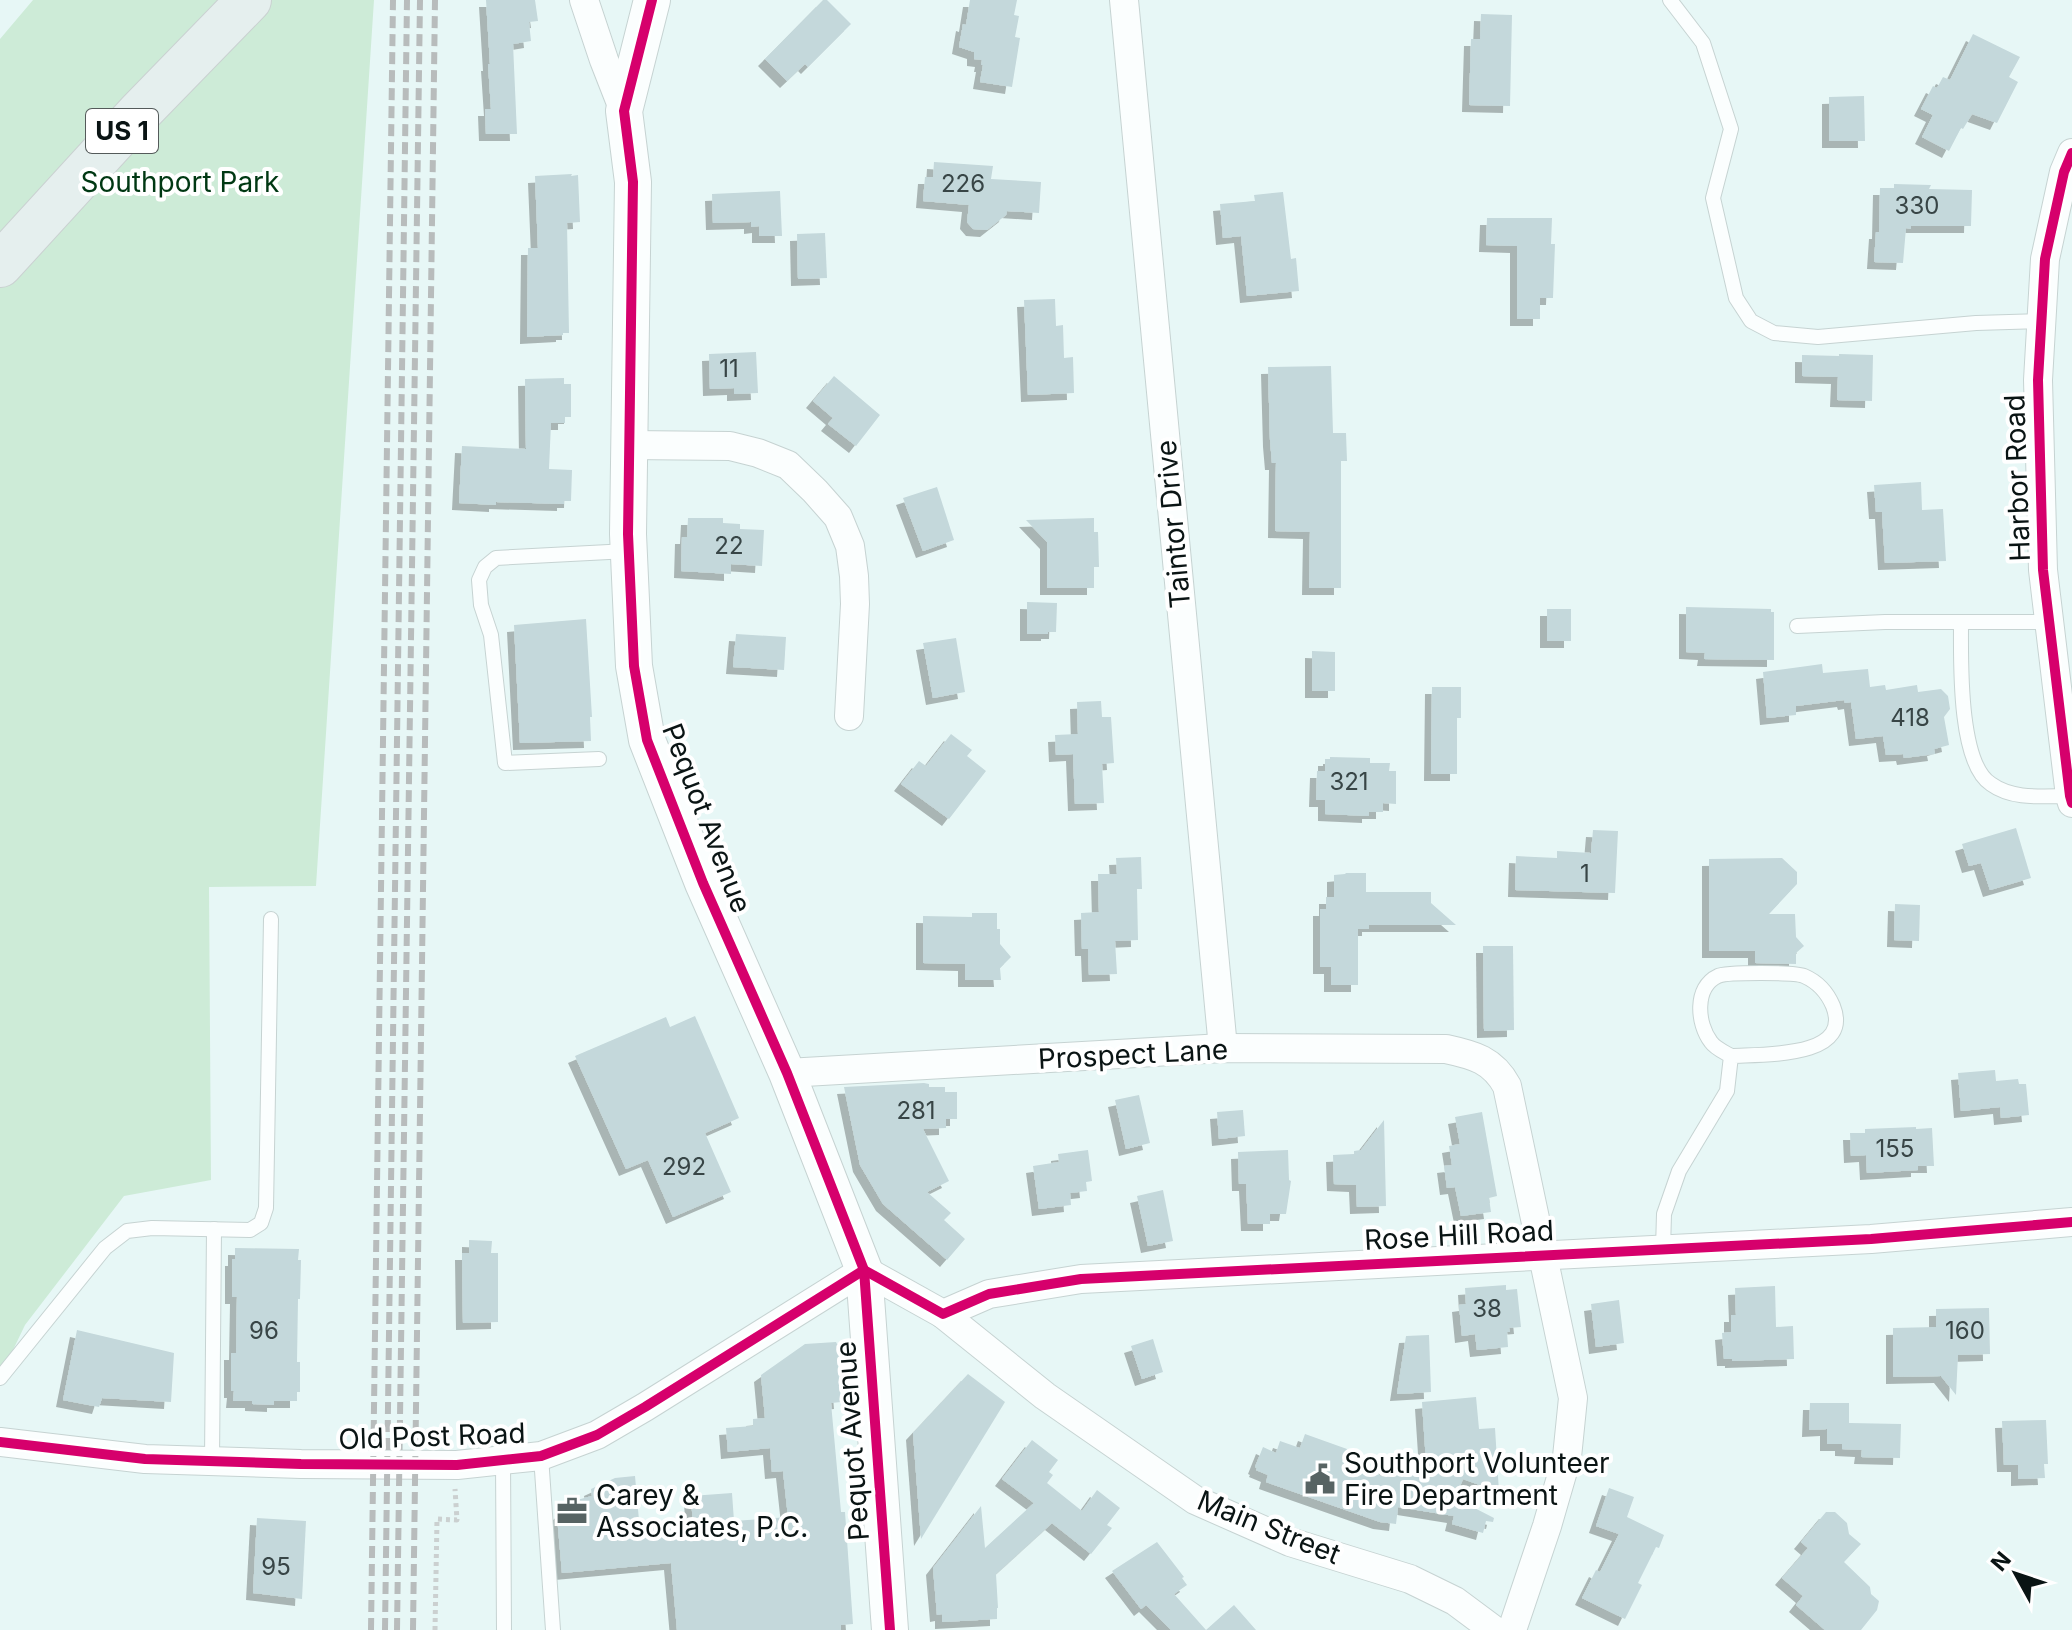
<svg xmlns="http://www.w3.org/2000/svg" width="2072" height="1630" font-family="Inter,sans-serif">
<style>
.green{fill:#cdebd7}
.building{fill:#c4d8db;filter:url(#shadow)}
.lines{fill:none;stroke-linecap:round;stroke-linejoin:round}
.service-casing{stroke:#c6d3d2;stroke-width:16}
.minor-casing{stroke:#c6d3d2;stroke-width:30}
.tertiary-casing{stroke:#c6d3d2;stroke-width:38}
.primary-casing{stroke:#cad1d1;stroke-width:46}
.path{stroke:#cbd0d0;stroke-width:5;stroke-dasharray:4 4;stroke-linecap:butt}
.service{stroke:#fbfefe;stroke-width:14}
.minor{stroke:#fbfefe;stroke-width:28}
.tertiary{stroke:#fbfefe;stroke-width:36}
.primary{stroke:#e5efee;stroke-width:44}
.rail{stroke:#b8bcbc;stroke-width:6;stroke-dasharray:12 6;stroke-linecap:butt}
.cycleway-casing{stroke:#fff;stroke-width:15}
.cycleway{stroke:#d6006c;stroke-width:10}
.labels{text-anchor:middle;stroke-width:8;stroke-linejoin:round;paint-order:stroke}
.number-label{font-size:24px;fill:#384546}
.shield{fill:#fff;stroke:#545a5a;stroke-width:2}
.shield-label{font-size:26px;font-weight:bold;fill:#0a1414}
.park-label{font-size:28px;fill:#003813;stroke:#fff}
.street-label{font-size:28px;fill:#0a1414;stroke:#fff}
.poi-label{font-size:28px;fill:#0a1414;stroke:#fff;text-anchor:start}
</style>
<defs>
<filter id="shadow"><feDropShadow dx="-7" dy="7" stdDeviation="0" flood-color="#0004"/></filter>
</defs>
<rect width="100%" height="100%" fill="#e7f7f6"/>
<polygon class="green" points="33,0 374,0 316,886 209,887 211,1180 124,1196 25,1325 0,1377 0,39"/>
<g class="building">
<polygon points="486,0 535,0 538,21 529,22 531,41 513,44 517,134 486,134 485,109 491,109 488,64 490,64"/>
<polygon points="823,0 827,0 851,24 808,67 805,64 787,81 765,59"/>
<polygon points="970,0 1017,0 1014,15 1019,16 1015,37 1020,38 1012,87 980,82 983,65 981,65 982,60 974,59 974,52 959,47 963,24 966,25"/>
<polygon points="1481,14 1512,15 1510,106 1469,105 1471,39 1480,39"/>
<polygon points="1973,34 2020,57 2009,77 2018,82 1997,123 1972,114 1963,129 1961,128 1949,151 1922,137 1933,115 1921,109 1933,86 1937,88 1943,77 1950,80"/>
<polygon points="1864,96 1865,141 1829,141 1829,97"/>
<polygon points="934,162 993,166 991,179 1041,182 1039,213 1007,211 1006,215 987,230 973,229 967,222 969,205 923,201 925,177 933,177"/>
<polygon points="572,174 571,176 578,175 580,222 567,223 569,333 563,333 563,335 527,337 528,248 538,248 535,176"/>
<polygon points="1894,184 1931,185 1929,189 1972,190 1971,226 1911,226 1911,229 1906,228 1903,263 1874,262 1876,232 1879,232 1880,188 1894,188"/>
<polygon points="780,191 782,236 759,236 759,226 751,227 751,222 713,223 712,194"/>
<polygon points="1283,192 1291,259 1296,258 1299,291 1247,296 1241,236 1223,238 1220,204 1255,201 1254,195"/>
<polygon points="1487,218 1552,218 1551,244 1555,244 1553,298 1540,298 1540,319 1517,319 1517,246 1486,245"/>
<polygon points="825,233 827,278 798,279 797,234"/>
<polygon points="1055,299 1056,326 1063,325 1064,358 1073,357 1074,393 1028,395 1024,300"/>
<polygon points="756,352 758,393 734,394 734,388 710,389 709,354"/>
<polygon points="1839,354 1873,355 1872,401 1837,400 1838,377 1802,376 1802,355 1839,356"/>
<polygon points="1331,366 1333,433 1346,433 1347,461 1341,461 1341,588 1309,588 1310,532 1275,531 1276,463 1272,463 1270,440 1268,367"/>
<polygon points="834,376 880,415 856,446 828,424 833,418 813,401"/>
<polygon points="564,378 564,384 571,384 571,417 565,417 565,423 551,423 549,469 572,470 571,501 564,501 564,504 496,502 496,505 459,503 462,446 526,449 525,379"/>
<polygon points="1921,482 1922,510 1943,509 1946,561 1885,563 1882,512 1876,512 1874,485"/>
<polygon points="937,487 954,540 923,551 903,498"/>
<polygon points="688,518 723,518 723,523 740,524 740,529 764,530 762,566 731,564 731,574 681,571 682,537 687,537"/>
<polygon points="1094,518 1094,532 1098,532 1099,567 1094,567 1094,588 1047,588 1047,542 1026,520"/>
<polygon points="1027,602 1057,603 1056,632 1048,632 1048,634 1027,634"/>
<polygon points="1686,607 1771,609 1771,612 1774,612 1774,660 1704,659 1705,653 1686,652"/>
<rect x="1547" y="609" width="24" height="32"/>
<polygon points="586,619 592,717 590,717 591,741 520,743 514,625"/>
<polygon points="736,634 786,637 784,670 733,667"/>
<polygon points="956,638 965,692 933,698 923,643"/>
<polygon points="1312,651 1335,652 1335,691 1312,691"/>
<polygon points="1822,664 1823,673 1868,669 1870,687 1885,685 1886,690 1917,685 1918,692 1941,689 1948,696 1950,709 1944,717 1949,745 1934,749 1935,754 1904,758 1903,754 1886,755 1883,736 1856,739 1851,702 1845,703 1844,700 1796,706 1796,715 1767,718 1763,672"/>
<polygon points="1432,687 1461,687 1461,718 1457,718 1457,774 1431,774"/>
<polygon points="1101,701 1102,717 1111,717 1114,763 1102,764 1104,803 1075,804 1073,754 1056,755 1055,735 1078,734 1077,702"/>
<polygon points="951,734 972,750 967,756 986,771 949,819 901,784 919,761 926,766"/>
<polygon points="1330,757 1370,758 1370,763 1390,763 1389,771 1396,771 1396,804 1383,803 1383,812 1369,812 1369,816 1325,814 1325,800 1316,800 1317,771 1325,771 1325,759 1330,759"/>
<polygon points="2016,828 2031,878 1990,890 1981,863 1969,866 1962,844"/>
<polygon points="1593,830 1618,831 1615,893 1515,890 1516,856 1557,858 1557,851 1591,853"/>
<polygon points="1141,857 1142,889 1137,889 1138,940 1115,941 1117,974 1089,975 1088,949 1082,949 1081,913 1099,912 1098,874 1117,874 1116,858"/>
<polygon points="1782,858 1797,872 1797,884 1769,914 1795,914 1796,937 1804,946 1796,953 1796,964 1755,963 1755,951 1709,951 1709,859"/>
<polygon points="1346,873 1366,873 1366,892 1431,892 1431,903 1456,925 1369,925 1369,929 1358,929 1358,985 1331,985 1331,967 1320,967 1320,909 1326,909 1326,897 1334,897 1334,875 1345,874"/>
<polygon points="1895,904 1920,905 1919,941 1894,940"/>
<polygon points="972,913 997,913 997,929 1000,929 1000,944 1011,957 1000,968 1001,980 965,980 965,964 923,963 923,916 972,917"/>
<polygon points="1483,946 1513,946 1514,1030 1484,1031"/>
<polygon points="695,1016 739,1118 705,1133 731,1192 673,1217 648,1160 626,1169 575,1056 666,1017 670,1027"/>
<polygon points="1995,1070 1996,1081 2018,1079 2019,1084 2026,1084 2029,1115 2001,1118 2000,1107 1961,1111 1958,1073"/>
<polygon points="924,1083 929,1084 929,1087 945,1087 945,1092 957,1092 957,1119 946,1119 946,1128 923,1129 949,1181 927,1192 951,1213 944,1220 965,1239 947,1260 883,1204 860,1165 844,1087"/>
<polygon points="1139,1095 1150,1143 1126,1149 1115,1100"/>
<polygon points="1243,1110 1245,1136 1219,1139 1217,1112"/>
<polygon points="1482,1112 1497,1196 1489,1198 1491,1212 1461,1216 1455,1187 1447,1188 1444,1166 1452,1165 1449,1146 1460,1144 1455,1117"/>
<polygon points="1384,1120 1386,1206 1357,1207 1356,1185 1334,1184 1333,1155 1354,1154 1354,1151 1361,1150"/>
<polygon points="1916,1127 1916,1129 1932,1128 1934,1166 1918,1166 1918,1170 1867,1173 1866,1155 1851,1156 1850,1133 1865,1133 1865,1129"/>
<polygon points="1088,1150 1092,1181 1086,1182 1087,1191 1070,1193 1071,1205 1039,1209 1033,1166 1059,1162 1058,1154"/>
<polygon points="1288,1150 1289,1180 1291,1181 1286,1214 1270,1214 1270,1224 1248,1224 1246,1184 1239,1184 1238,1152"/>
<polygon points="1163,1190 1173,1241 1148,1246 1137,1196"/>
<polygon points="469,1240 492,1241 491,1253 498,1253 498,1322 463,1323 462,1253 469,1253"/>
<polygon points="235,1248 299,1249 298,1260 301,1260 300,1299 298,1299 297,1362 300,1362 300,1392 297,1392 297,1401 274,1401 274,1405 252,1404 252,1401 233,1401 234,1391 231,1391 231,1353 236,1353 237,1297 232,1297 232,1259 235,1259"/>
<polygon points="1506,1285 1506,1290 1517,1289 1521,1327 1509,1328 1510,1332 1507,1332 1508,1347 1477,1350 1475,1334 1462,1336 1459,1305 1466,1304 1465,1288"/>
<polygon points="1775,1286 1776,1327 1793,1326 1794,1359 1732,1361 1732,1359 1724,1359 1722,1333 1731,1332 1731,1315 1736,1315 1735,1288"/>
<polygon points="1619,1300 1624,1343 1596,1347 1591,1304"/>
<polygon points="1989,1308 1990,1354 1958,1355 1956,1395 1941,1376 1893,1377 1893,1328 1936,1327 1936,1309"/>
<polygon points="77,1330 174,1353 171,1402 102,1398 99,1407 63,1400"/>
<polygon points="1429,1335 1431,1392 1397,1394 1406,1336"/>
<polygon points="1153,1339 1163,1372 1142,1379 1131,1346"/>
<polygon points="836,1342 837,1344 840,1344 842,1366 838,1366 841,1402 831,1403 841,1512 845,1512 853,1624 841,1625 841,1630 677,1630 671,1563 562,1573 557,1516 573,1501 592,1496 591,1489 615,1478 635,1476 640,1531 693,1527 691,1496 732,1493 734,1521 788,1517 783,1471 772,1472 770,1448 728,1452 726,1428 753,1426 753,1419 765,1418 761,1375 805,1344"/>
<polygon points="968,1374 1005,1402 921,1539 913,1433"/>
<polygon points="1476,1397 1479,1429 1495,1428 1499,1492 1463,1479 1455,1498 1494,1518 1493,1522 1486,1521 1483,1533 1452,1524 1454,1516 1398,1507 1396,1524 1380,1522 1266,1482 1268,1475 1256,1470 1257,1468 1255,1467 1263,1447 1276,1453 1280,1441 1300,1448 1305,1434 1347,1449 1342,1462 1384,1477 1386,1465 1404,1468 1405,1462 1412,1463 1413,1459 1426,1462 1422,1402"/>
<polygon points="1810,1403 1849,1403 1849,1423 1901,1424 1900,1458 1861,1457 1862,1450 1842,1449 1842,1444 1827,1444 1827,1429 1809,1430"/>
<polygon points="2046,1420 2048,1464 2044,1464 2045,1478 2018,1479 2018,1465 2004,1465 2002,1421"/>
<polygon points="1032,1440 1058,1460 1049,1472 1053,1475 1047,1483 1082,1511 1097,1490 1120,1508 1107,1525 1112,1528 1091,1554 1052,1523 996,1574 998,1608 997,1608 997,1619 942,1622 942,1614 937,1615 933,1568 981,1506 985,1548 1034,1503 1002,1479"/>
<polygon points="1609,1488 1634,1497 1627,1517 1664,1535 1659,1548 1656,1547 1638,1583 1642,1585 1625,1619 1582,1598 1596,1570 1600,1572 1619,1534 1596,1526"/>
<polygon points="1826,1512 1835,1512 1847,1523 1849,1534 1861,1544 1844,1562 1870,1587 1871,1594 1879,1601 1877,1610 1861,1630 1825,1630 1796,1605 1803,1596 1782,1578 1808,1548 1801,1542"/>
<polygon points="257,1518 306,1521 302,1599 253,1593"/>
<polygon points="1157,1542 1184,1577 1182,1578 1187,1585 1174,1594 1206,1630 1234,1605 1256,1630 1171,1630 1146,1605 1141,1609 1112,1571"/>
</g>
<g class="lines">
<g class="service-casing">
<g id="service">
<polyline points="1670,0 1703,43 1731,129 1713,198 1736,298 1751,321 1774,333 1818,337 1976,323 2042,321"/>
<path d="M1961,623C1961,659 1958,763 1991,784C2013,800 2043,796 2070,796"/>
<polyline points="1797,626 1885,622 2050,622"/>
<polyline points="599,759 505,763 491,635 481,605 479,580 485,567 496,558 628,551"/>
<path d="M1663,1249L1664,1214L1679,1171L1727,1091L1731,1056C1724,1052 1715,1048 1711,1042C1697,1024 1694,987 1718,976C1726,972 1795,972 1804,976C1818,982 1827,992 1833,1006C1854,1059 1760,1054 1731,1056"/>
<polyline points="0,1378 105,1248 127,1231 152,1228 250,1230 261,1223 266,1208 271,919"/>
<polyline points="541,1456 553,1630"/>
<polyline points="503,1460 504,1630"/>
<polyline points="212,1461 214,1229"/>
</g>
</g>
<g class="minor-casing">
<g id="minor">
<polyline points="584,0 604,60 624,111"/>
<polyline points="1124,0 1223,1048"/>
<polyline points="2072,153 2064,172 2045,259 2038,380 2043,570 2070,796 2072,803"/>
<polyline points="629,445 730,446 758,453 788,465 815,491 838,517 850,546 854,576 855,604 849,716"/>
<path d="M787,1073L1223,1048L1446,1049C1474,1055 1493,1060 1507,1086L1573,1398L1567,1457L1547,1526L1512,1630"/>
<polyline points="943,1314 1045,1396 1195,1500 1290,1542 1410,1579 1455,1601 1494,1630"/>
<polyline points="0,1442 145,1459 301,1464 457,1465 541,1456 597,1435 645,1407 864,1270 943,1314 989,1294 1081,1279 1871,1239 2072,1222"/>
</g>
</g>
<g class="tertiary-casing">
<polyline id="tertiary" points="652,0 624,111 633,182 628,534 634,666 647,740 703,883 787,1073 864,1270 890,1630"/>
</g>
<g class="primary-casing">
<polyline id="primary" points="0,265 139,113 249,0"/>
</g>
<polyline class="path" points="435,1630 437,1519 457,1520 455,1489"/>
<use href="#service" class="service"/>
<use href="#minor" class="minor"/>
<use href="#tertiary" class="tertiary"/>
<use href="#primary" class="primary"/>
<g class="rail">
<polyline points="371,1630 393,0"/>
<polyline points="385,1630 407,0"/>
<polyline points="397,1630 420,0"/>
<polyline points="413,1630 435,0"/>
</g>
<g class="cycleway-casing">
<g id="cycleway">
<polyline points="652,0 624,111 633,182 628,534 634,666 647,740 703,883 787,1073 864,1270 890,1630"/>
<polyline points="2072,153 2064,172 2045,259 2038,380 2043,570 2070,796 2072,803"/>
<polyline points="0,1442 145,1459 301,1464 457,1465 541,1456 597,1435 645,1407 864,1270 943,1314 989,1294 1081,1279 1871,1239 2072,1222"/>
</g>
</g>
<use href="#cycleway" class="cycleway"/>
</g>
<defs>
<g id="civic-bare" transform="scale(2.4)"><path d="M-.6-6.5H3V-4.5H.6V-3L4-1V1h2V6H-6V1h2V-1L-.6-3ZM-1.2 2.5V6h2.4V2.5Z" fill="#576363" stroke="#fff" stroke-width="2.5" paint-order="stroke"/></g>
<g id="office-bare" transform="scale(2.4)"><path d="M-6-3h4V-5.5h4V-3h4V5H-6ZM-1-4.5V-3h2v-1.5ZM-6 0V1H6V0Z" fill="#576363" stroke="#fff" stroke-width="2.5" paint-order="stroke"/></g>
</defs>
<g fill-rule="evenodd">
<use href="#civic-bare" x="1320" y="1479"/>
<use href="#office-bare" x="572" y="1511"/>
</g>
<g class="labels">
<g class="number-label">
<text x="963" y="192">226</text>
<text x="1917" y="214">330</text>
<text x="729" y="377">11</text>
<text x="729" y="554">22</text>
<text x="1910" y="726">418</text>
<text x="1349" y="790">321</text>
<text x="1585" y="882">1</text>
<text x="916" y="1119">281</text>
<text x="1895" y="1157">155</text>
<text x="684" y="1175">292</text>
<text x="1487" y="1317">38</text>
<text x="264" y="1339">96</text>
<text x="1965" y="1339">160</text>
<text x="276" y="1575">95</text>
</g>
<rect class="shield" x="86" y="109" width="72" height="44" rx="6"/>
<g class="shield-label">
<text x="122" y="140">US 1</text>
</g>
<g class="park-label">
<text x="180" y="192">Southport Park</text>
</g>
<g class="street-label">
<text transform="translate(2017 478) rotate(-92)" y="10">Harbor Road</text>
<text transform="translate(1173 524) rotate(-95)" y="10">Taintor Drive</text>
<text transform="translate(707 818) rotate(69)" y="10">Pequot Avenue</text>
<text transform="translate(1133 1054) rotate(-3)" y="10">Prospect Lane</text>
<text transform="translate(1459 1235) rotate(-3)" y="10">Rose Hill Road</text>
<text transform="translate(432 1436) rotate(-2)" y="10">Old Post Road</text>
<text transform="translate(852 1441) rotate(-94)" y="10">Pequot Avenue</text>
<text transform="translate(1269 1527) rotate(22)" y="10">Main Street</text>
</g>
<g class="poi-label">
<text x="1344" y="1473">Southport Volunteer<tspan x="1344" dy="32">Fire Department</tspan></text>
<text x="596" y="1505">Carey &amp;<tspan x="596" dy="32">Associates, P.C.</tspan></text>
</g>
</g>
<g transform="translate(2016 1574) rotate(310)" stroke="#ffffff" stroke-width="6" paint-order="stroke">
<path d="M0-6L14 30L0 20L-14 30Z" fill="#0a1414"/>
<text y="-12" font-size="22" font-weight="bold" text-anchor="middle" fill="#0a1414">N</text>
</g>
</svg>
